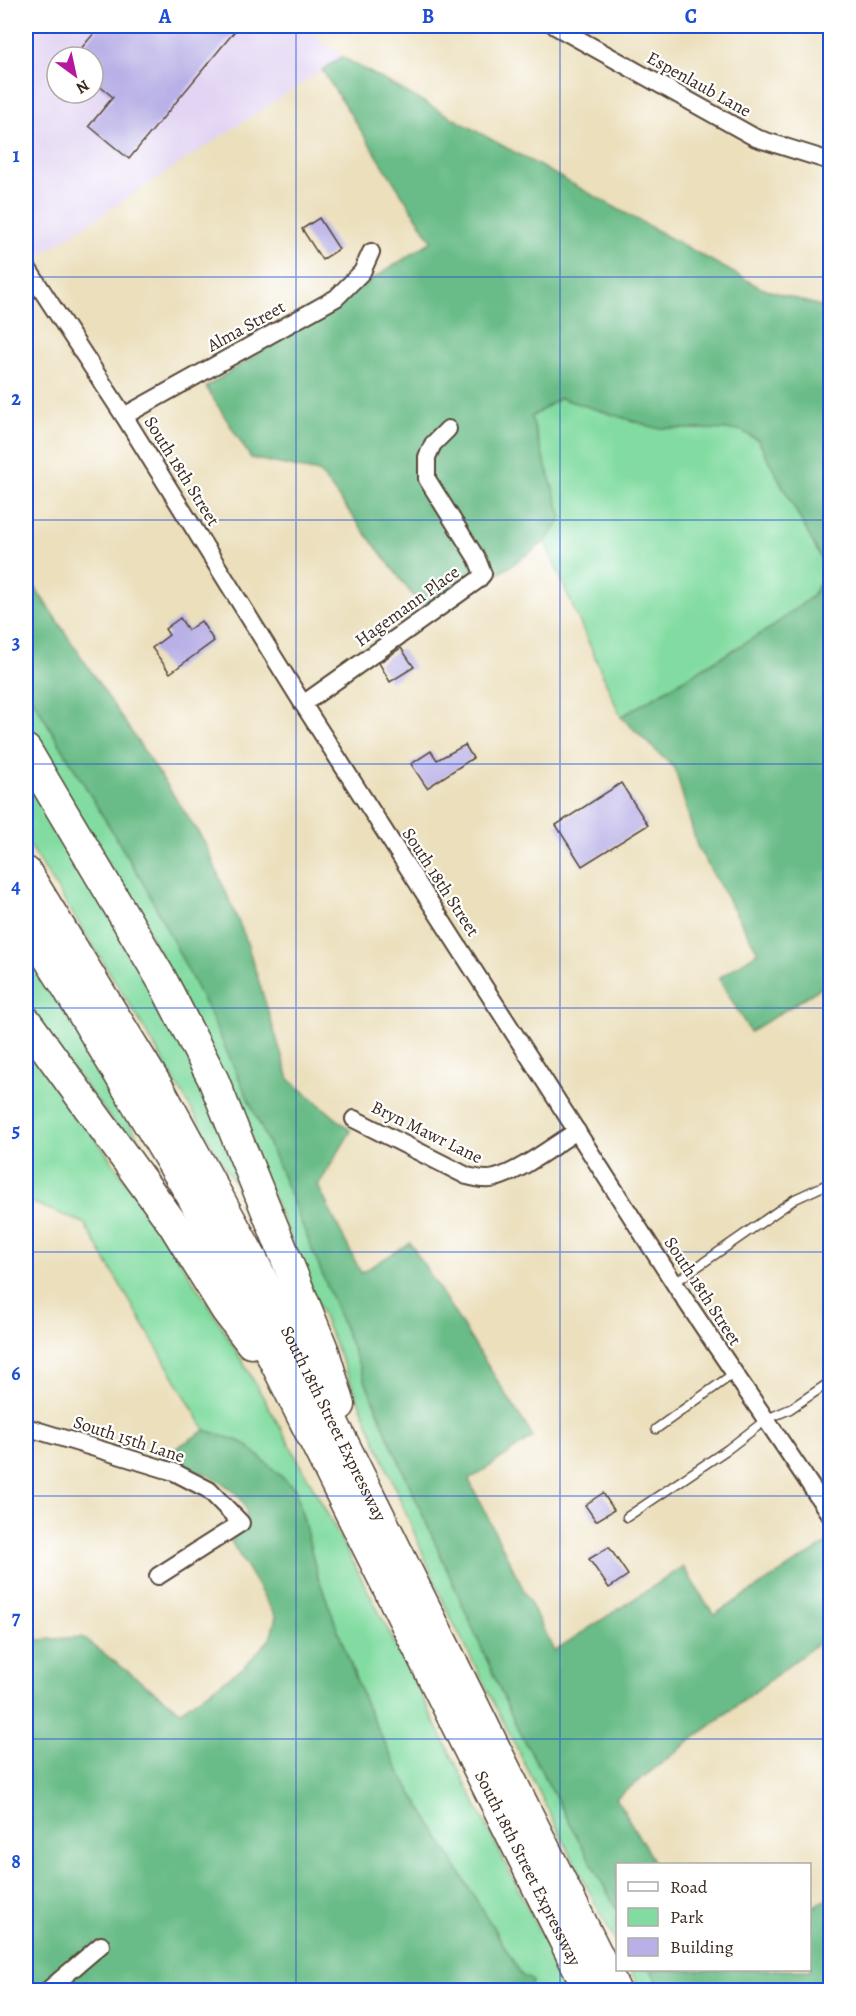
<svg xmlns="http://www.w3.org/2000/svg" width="856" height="2016" font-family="Alegreya,serif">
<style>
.built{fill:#e2d4f3;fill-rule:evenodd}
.green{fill:#82dca1;stroke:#5e8360;stroke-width:1.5}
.forest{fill:#69bc87;stroke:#527352;stroke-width:1.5}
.building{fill:#b8b0e6}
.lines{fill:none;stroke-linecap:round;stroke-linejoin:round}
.lane-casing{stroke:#554536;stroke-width:11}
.street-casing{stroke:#554536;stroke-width:20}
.highway-casing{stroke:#554536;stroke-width:33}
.lane{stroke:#fff;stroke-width:8}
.street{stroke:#fff;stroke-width:16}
.highway{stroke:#fff;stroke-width:30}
.grid{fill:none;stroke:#1d4ed8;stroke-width:1.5;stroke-opacity:0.55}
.labels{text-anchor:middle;stroke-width:4.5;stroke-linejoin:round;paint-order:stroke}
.street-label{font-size:18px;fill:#3b2a1e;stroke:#fff}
.neatline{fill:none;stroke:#1d4ed8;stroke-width:2}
.grid-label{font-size:20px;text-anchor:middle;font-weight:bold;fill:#1d4ed8}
</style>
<rect width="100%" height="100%" fill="#fff"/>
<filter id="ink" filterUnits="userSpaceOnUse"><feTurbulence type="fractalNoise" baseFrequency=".0167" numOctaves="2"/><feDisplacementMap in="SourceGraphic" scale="12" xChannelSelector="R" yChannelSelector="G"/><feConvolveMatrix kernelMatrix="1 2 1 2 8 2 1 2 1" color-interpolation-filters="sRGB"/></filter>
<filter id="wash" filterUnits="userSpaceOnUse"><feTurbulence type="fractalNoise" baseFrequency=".008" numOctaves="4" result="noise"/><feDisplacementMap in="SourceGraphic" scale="24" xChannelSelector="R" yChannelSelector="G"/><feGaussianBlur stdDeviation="1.35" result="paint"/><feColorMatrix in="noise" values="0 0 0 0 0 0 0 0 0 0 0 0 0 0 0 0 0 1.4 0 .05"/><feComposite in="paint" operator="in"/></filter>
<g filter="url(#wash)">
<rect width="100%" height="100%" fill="#ebdfbc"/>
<path class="built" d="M26,26H304L342,57L33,260L26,248ZM57,57H93V93H57Z"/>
<g class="green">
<polygon points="560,398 656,428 740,430 758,440 826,567 822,581 811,597 772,627 621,717 545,542 562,518 531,417"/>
<polygon points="26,688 145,886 210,1014 275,1158 387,1434 513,1719 617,1910 617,1946 446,1608 218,1067 144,923 26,730"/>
<polygon points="26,766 168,1006 262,1230 138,1018 26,839"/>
<polygon points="26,949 94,1059 172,1198 26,1009"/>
<path d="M26,1041C93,1135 162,1228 222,1327C350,1541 456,1768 569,1990H529L533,1981L522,1976L397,1768L365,1703L317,1574L296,1490L245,1444L205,1430L84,1223L26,1200Z"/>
<polygon points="630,1970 651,1970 662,1990 641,1990"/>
</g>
<g class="forest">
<polygon points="342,57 761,288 830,309 830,982 750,1032 719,978 758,952 697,846 675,769 621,717 772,627 811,597 822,581 826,567 758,440 740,430 656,428 560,398 531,417 562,518 545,542 433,619 424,610 319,472 251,458 206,387 432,241 322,70"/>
<polygon points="26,574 204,841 245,937 289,1079 351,1131 318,1186 361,1273 410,1243 533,1437 469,1480 554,1651 683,1567 714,1615 830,1541 830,1634 616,1798 655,1864 618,1864 617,1910 513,1719 387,1434 275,1158 210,1014 145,886 26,688"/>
<path d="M205,1430L244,1443L296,1490L317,1574L365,1703L397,1768L522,1976L533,1981L529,1990H26V1638L39,1640L82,1637L180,1711L244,1667L270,1639L276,1617L231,1541L247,1524C246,1518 247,1511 244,1505C234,1480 186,1467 162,1457Z"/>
<polygon points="830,1898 830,1990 662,1990 651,1970 810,1970 810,1908"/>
</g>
<g id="blocks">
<g class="building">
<polygon points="100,26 239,26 129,159 89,126 113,97 93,81 93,57 74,57"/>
<polygon points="319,218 339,249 322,260 302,229"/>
<polygon points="180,618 188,630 201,621 214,641 170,673 152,648 169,635 165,629"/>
<polygon points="401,648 414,667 390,682 379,663"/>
<polygon points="465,745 473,758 427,788 411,764 431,751 437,760"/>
<polygon points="621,783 648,825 582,866 556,825"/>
<polygon points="603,1493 614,1510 596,1521 585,1505"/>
<polygon points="609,1547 628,1575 609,1588 589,1559"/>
</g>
</g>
</g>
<g filter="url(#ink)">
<use href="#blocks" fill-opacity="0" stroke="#554536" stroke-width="1.5"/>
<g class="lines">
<g class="lane-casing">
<g id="lane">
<polyline points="674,1283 795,1199 830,1183"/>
<polyline points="656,1429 733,1374"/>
<polyline points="627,1517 728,1449 767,1419 790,1409 830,1382"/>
</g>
</g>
<g class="street-casing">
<g id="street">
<polyline points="555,26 756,138 830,161"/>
<path d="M26,266L124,416L303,704L674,1283C725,1361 779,1437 830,1515"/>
<polyline points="124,416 336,298 362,272 371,252"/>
<polyline points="303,704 478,580 483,574 477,559 427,479 427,457 433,444 448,429"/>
<path d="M354,1119L467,1176C477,1178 485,1181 495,1178C520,1172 554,1145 577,1131"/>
<polyline points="26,1427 174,1472 209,1490 241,1523 158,1576"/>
<polyline points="48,1990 101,1945"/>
</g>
</g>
<g class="highway-casing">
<g id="highway">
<polyline points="26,750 162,980 213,1079 324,1352 340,1405"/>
<path id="s1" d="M26,872L161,1092L252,1259L615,1990"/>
<path id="s2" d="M26,923L68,989L193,1198L589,1990"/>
<polyline points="26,1021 173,1224 226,1310 251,1343"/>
</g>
</g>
<use href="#lane" class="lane"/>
<use href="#street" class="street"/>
<use href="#highway" class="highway"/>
</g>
</g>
<path class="grid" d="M296,26V1990M560,26V1990M26,277H830M26,520H830M26,764H830M26,1008H830M26,1252H830M26,1496H830M26,1739H830"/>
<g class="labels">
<g class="street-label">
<text transform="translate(699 84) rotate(29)" y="6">Espenlaub Lane</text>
<text transform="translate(246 326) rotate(-29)" y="6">Alma Street</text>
<text transform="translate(182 471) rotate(58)" y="6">South 18th Street</text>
<text transform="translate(407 606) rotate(-36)" y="6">Hagemann Place</text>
<text transform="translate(441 882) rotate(57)" y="6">South 18th Street</text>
<text transform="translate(427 1132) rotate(26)" y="6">Bryn Mawr Lane</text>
<text transform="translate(703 1291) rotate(57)" y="6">South 18th Street</text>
<text dy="6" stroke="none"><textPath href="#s1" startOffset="632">South 18th Street Expressway</textPath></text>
<text transform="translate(129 1439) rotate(18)" y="6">South 15th Lane</text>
<text dy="6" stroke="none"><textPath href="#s2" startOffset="1071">South 18th Street Expressway</textPath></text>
</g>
</g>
<rect width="856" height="2016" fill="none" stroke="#fff" stroke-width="66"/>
<rect x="616" y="1863" width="195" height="108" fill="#ffffff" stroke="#b1aaa5" stroke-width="1.5"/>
<rect x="628" y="1882" width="30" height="9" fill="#ffffff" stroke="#b1aaa5" stroke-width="1.5"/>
<text x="670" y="1893" font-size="18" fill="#3b2a1e">Road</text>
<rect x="628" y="1908" width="30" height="18" fill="#82dca1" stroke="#b1aaa5" stroke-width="1.5"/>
<text x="670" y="1923" font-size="18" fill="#3b2a1e">Park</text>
<rect x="628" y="1938" width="30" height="18" fill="#b8b0e6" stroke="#b1aaa5" stroke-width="1.5"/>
<text x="670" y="1953" font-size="18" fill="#3b2a1e">Building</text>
<g transform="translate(75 75) rotate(147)"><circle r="28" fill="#ffffff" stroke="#b1aaa5" stroke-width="1.5"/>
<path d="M0-4.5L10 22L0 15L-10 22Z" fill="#b5179e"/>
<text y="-9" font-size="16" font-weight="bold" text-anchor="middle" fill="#3b2a1e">N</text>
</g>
<rect x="33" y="33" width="790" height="1950" class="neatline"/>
<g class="grid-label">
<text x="165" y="23">A</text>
<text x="428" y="23">B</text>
<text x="691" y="23">C</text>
<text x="16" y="162">1</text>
<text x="16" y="405">2</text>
<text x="16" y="649">3</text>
<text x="16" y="893">4</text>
<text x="16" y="1137">5</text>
<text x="16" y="1380">6</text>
<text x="16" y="1624">7</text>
<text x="16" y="1868">8</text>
</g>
</svg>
